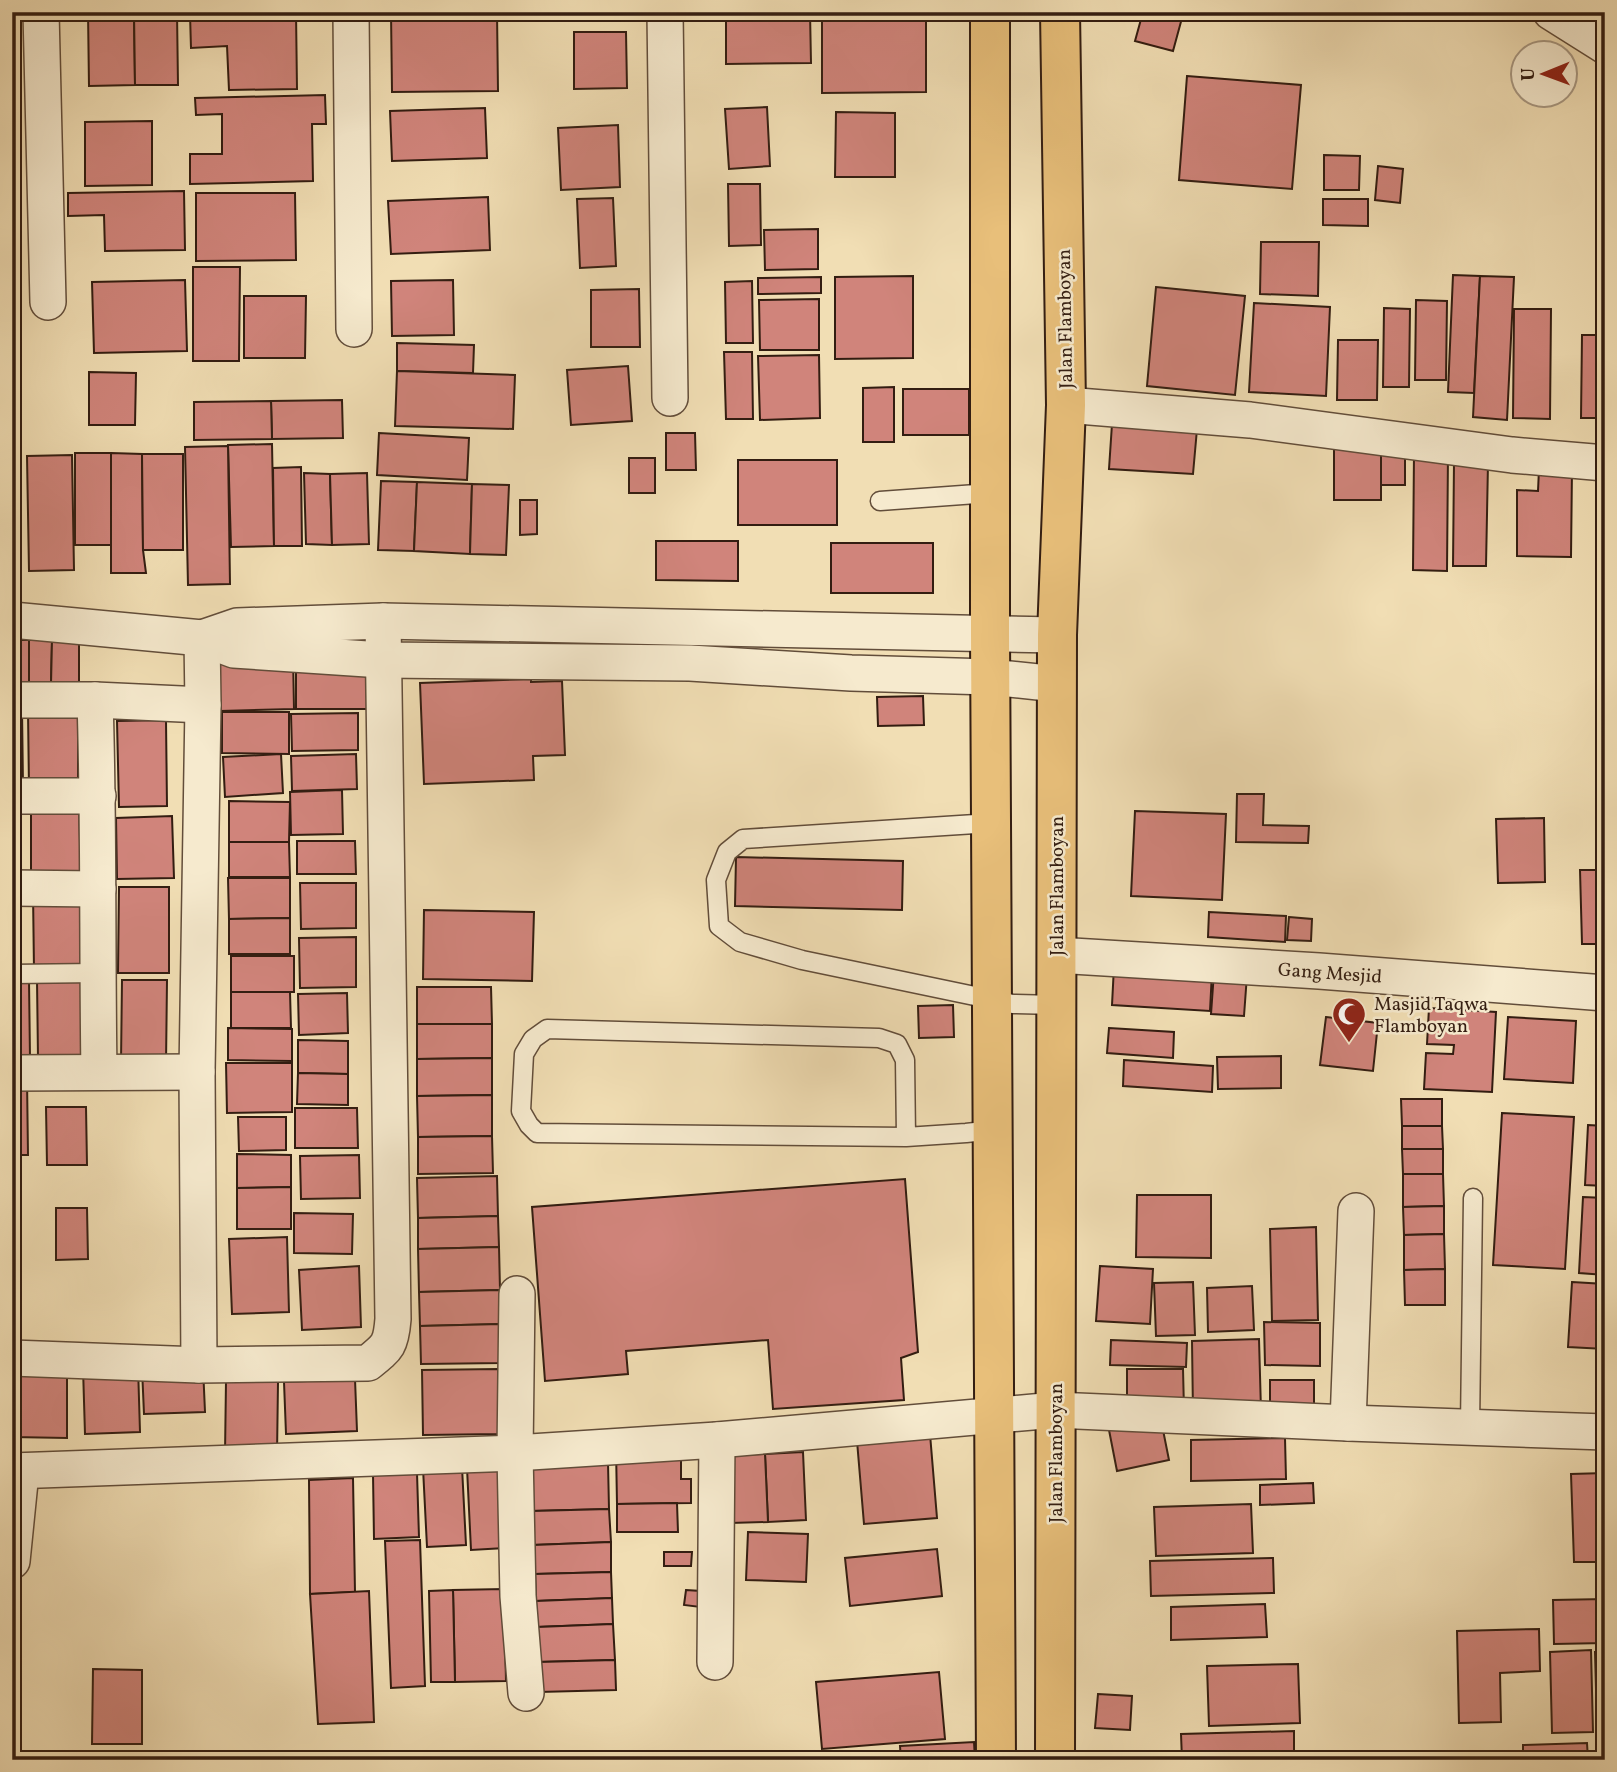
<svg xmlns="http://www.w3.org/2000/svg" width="1617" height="1772" font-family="Vollkorn,serif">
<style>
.building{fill:#d0847b;stroke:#331d11;stroke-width:2}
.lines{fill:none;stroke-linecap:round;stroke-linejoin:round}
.lane-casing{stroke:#624d3a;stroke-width:21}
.street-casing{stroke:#624d3a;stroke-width:38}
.primary-casing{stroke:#331d11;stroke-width:42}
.lane{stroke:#f6eace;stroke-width:18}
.street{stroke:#f6eace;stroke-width:35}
.primary{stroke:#e8bf7a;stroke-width:38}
.labels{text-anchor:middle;stroke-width:5;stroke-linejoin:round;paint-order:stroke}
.street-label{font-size:19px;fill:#331d11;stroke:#f6eace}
.poi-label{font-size:19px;fill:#331d11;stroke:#f6eace;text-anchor:start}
</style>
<rect width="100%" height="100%" fill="#f1deb4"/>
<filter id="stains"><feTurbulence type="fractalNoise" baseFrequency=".00286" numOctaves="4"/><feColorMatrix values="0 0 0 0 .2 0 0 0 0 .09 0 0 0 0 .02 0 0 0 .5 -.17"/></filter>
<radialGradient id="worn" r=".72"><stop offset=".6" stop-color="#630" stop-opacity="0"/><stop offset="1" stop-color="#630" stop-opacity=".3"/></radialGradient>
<g class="building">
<polygon points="88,12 134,12 135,85 89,86"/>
<polygon points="134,12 177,12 178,85 135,85"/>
<polygon points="246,12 296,12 297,89 229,90 227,46 191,48 190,14"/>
<polygon points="391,12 497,12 498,91 392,92"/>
<polygon points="726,12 810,12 811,63 726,64"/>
<polygon points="1143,12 1162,12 1182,18 1173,51 1135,41"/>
<polygon points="822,17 926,17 926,92 822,93"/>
<polygon points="574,32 626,32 627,88 574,89"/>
<polygon points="1187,76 1301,85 1292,189 1179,180"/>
<polygon points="325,95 326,124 312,124 313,181 190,184 190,154 222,154 222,114 196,115 195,98"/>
<polygon points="767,107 770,166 729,169 725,109"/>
<polygon points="485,108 487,158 392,161 390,111"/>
<polygon points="836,112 895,113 895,177 835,177"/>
<polygon points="152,121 152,185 85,186 85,122"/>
<polygon points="618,125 620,187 561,190 558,128"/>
<polygon points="1324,155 1360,156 1359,190 1324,190"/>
<polygon points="1378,166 1403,169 1400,203 1375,200"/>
<polygon points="728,184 760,184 761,245 729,246"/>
<polygon points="184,191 185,250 105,251 104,215 68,216 68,193"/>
<polygon points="196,193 295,193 296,260 196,261"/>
<polygon points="488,197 490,250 391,254 388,201"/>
<polygon points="613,198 616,266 580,268 577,199"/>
<polygon points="1323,199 1368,199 1368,226 1323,225"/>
<polygon points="818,229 818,269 765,270 764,230"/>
<polygon points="1261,242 1319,242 1318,296 1260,294"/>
<polygon points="193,267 240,267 239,361 193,361"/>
<polygon points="1453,275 1480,276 1474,393 1448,392"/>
<polygon points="913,276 913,358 835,359 835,277"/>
<polygon points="1480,276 1514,277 1507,420 1473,417"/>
<polygon points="821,277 821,293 758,294 758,278"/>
<polygon points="185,280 187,351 94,353 92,282"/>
<polygon points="453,280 454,335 392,336 391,281"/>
<polygon points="752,281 753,343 726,343 725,282"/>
<polygon points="1156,287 1245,296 1235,395 1147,386"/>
<polygon points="639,289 640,347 591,347 591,290"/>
<polygon points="244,296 306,296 305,358 244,358"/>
<polygon points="819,299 819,350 760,350 759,300"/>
<polygon points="1416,300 1447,301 1446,380 1415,380"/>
<polygon points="1254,303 1330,307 1326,396 1249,392"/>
<polygon points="1384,308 1410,309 1409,387 1383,387"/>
<polygon points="1514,309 1551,309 1550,419 1513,418"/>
<polygon points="1582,335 1605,335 1605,418 1581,418"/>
<polygon points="1338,340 1378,340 1377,400 1337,400"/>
<polygon points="397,343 474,345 473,373 397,371"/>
<polygon points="724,352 752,352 753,419 726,419"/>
<polygon points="819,355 820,418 760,420 758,356"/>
<polygon points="628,366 632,421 571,425 567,370"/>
<polygon points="397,371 515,375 513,429 395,426"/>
<polygon points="89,372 136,373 135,425 89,425"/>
<polygon points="894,387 894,442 863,442 863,388"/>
<rect x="903" y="389" width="66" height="46"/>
<polygon points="342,400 343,438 272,439 271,401"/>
<polygon points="271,401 272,439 194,440 194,402"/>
<polygon points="1112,424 1197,429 1193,474 1109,469"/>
<polygon points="379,433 469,438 467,480 377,475"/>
<polygon points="666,433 695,433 696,470 666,470"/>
<polygon points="272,444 274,546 231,547 228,445"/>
<polygon points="228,446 230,584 188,585 185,447"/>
<rect x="1334" y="449" width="47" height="51"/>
<polygon points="1381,449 1405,450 1405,485 1381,485"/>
<rect x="75" y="453" width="36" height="92"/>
<polygon points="111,453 142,454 143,550 146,573 111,573"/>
<polygon points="1414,453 1448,453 1447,571 1413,570"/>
<polygon points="142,454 183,454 183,550 143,550"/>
<polygon points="72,455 74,570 29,571 27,456"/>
<rect x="629" y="458" width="26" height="35"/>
<rect x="738" y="460" width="99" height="65"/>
<polygon points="1454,463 1488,463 1486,566 1453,566"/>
<polygon points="301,467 302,546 274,546 273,468"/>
<polygon points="1539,469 1572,469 1571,557 1517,556 1517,490 1538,491"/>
<polygon points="304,473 330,474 332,545 306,544"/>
<polygon points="367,473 369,544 332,545 330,474"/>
<polygon points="381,481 417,482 414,551 378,550"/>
<polygon points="417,482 472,484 470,554 414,551"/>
<polygon points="472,484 509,485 506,555 470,554"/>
<polygon points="520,500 537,500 537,534 520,535"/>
<polygon points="656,541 738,541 738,581 656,580"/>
<rect x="831" y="543" width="102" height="50"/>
<polygon points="12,640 29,640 29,684 12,683"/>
<polygon points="29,640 52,640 51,684 29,684"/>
<polygon points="52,640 79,641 79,685 51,684"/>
<polygon points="293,655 294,709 220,711 219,656"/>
<polygon points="372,661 373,709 296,709 296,662"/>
<polygon points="531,679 531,682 562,681 565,755 533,756 534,780 424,784 420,683"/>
<polygon points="923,696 924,725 878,726 877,697"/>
<polygon points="12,709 22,709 23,787 12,787"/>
<polygon points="78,710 78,788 29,789 28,711"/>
<polygon points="222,712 289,712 289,754 222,753"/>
<polygon points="358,713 358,750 292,751 291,714"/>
<polygon points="166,720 167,806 119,807 117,721"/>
<polygon points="281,754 283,793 225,797 223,757"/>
<polygon points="356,754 357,789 292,791 291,756"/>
<polygon points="342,790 343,834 291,835 290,792"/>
<polygon points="1237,794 1264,794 1263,825 1309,826 1308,843 1236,842"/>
<polygon points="12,801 18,801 19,879 12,879"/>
<polygon points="229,801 290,802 289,842 229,842"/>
<polygon points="31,804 79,804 81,882 31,882"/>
<polygon points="1135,811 1226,814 1222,900 1131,896"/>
<polygon points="172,816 174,878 117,879 116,818"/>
<polygon points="1544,818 1545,882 1498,883 1496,819"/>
<polygon points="297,841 355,841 356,874 297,874"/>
<polygon points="229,842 289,842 290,877 229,877"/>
<polygon points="736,857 903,861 902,910 735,906"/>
<polygon points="1580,870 1605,870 1605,944 1582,944"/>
<polygon points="228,878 290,878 290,918 229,919"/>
<polygon points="300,883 356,883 356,928 301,929"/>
<polygon points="119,887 169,887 169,973 118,973"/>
<polygon points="21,890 21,968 12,968 12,891"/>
<polygon points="33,892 82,892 83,969 34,970"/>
<polygon points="424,910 534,912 532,981 423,979"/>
<polygon points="1209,912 1286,916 1285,942 1208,937"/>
<polygon points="1289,917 1312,919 1311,941 1287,940"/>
<polygon points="290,918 290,954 229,954 229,919"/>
<polygon points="356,937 356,987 300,988 299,938"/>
<rect x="231" y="956" width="63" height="36"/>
<polygon points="1114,966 1212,972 1210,1011 1112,1005"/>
<polygon points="1214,972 1247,975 1244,1016 1211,1014"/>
<polygon points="12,980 29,980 30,1058 12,1058"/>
<polygon points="37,980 87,980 87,1058 38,1058"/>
<polygon points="122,980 167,980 166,1064 121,1063"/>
<polygon points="417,987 491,987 492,1024 417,1024"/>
<polygon points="231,992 290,992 291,1028 231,1028"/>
<polygon points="347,993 348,1033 299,1035 298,994"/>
<polygon points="953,1005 954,1037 919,1038 918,1006"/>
<polygon points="1429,1008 1496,1012 1492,1092 1424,1089 1426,1053 1453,1054 1454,1045 1427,1044"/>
<polygon points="1326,1017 1378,1023 1373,1071 1320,1065"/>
<polygon points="1508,1017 1576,1021 1573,1083 1504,1079"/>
<polygon points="417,1024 492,1024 492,1058 417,1059"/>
<polygon points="228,1028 292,1029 292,1061 228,1060"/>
<polygon points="1109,1028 1174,1032 1173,1058 1107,1053"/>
<polygon points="298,1040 348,1041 348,1074 298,1073"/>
<polygon points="1281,1056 1281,1088 1218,1089 1217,1057"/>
<polygon points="492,1058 492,1095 417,1096 417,1059"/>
<polygon points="1124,1060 1213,1066 1212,1092 1123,1086"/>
<polygon points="226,1063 292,1063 292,1112 227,1113"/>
<polygon points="298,1073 348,1074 348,1105 297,1104"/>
<polygon points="12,1078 27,1078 28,1155 12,1155"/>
<polygon points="492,1095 492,1136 418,1137 417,1096"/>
<polygon points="1401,1099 1442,1099 1442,1126 1402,1126"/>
<polygon points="46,1107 86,1107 87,1165 47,1165"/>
<polygon points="295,1108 357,1108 358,1148 295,1148"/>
<polygon points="1502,1113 1574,1117 1565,1269 1493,1265"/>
<polygon points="238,1117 286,1117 286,1150 239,1151"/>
<polygon points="1588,1125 1605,1126 1605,1186 1585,1185"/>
<polygon points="1402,1126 1442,1126 1443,1149 1402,1149"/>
<polygon points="492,1136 493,1173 418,1174 418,1137"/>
<polygon points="1402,1149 1443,1149 1443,1174 1403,1174"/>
<polygon points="237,1154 291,1155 291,1187 237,1188"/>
<polygon points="359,1155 360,1198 301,1199 300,1156"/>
<polygon points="1403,1174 1443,1174 1444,1206 1403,1207"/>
<polygon points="497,1176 498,1216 418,1218 417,1178"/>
<polygon points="905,1179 918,1352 901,1358 904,1400 773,1409 768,1340 626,1351 628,1374 545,1381 532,1207"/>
<polygon points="291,1187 291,1229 237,1229 237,1188"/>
<polygon points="1137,1195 1211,1195 1211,1258 1136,1257"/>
<polygon points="1583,1197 1605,1198 1605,1275 1579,1273"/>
<polygon points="1444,1206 1444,1234 1404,1235 1403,1207"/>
<polygon points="56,1208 87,1208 88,1259 56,1260"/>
<polygon points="294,1213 353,1214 352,1254 294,1253"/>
<polygon points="498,1216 499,1247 418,1249 418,1218"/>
<polygon points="1316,1227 1318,1320 1272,1321 1270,1229"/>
<polygon points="1444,1234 1445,1269 1404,1270 1404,1235"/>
<polygon points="287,1237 289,1312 232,1314 229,1239"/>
<polygon points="499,1247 500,1290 419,1292 418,1249"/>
<polygon points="359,1266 361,1327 302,1330 299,1270"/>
<polygon points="1100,1266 1153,1269 1150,1324 1096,1321"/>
<polygon points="1445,1269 1445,1305 1405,1305 1404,1270"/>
<polygon points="1193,1282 1195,1335 1156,1336 1154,1283"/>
<polygon points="1572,1282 1605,1284 1605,1349 1568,1347"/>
<polygon points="1252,1286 1254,1330 1208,1332 1207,1288"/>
<polygon points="500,1290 501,1324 420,1326 419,1292"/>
<polygon points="1264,1322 1320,1323 1320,1366 1265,1365"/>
<polygon points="501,1324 502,1363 421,1364 420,1326"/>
<polygon points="1259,1339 1261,1411 1193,1413 1192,1341"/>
<polygon points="1111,1340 1187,1343 1186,1367 1110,1365"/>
<polygon points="12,1365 67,1366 67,1438 12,1437"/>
<polygon points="138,1366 140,1432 85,1434 83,1368"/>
<polygon points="203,1367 205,1412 144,1414 142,1368"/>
<polygon points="498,1369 500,1434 423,1435 422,1370"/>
<polygon points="1127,1369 1183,1369 1184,1410 1127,1410"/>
<polygon points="355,1379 357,1431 286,1434 284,1382"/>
<rect x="1270" y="1380" width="44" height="25"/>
<polygon points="226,1381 278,1382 277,1455 225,1454"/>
<polygon points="1161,1420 1169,1460 1117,1471 1109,1430"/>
<polygon points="929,1422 937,1518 864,1524 856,1429"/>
<polygon points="1285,1438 1286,1479 1191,1481 1191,1440"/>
<polygon points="681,1447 681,1479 691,1479 691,1503 617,1504 616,1448"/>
<polygon points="803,1452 806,1520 768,1522 765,1454"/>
<polygon points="765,1454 768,1522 730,1523 727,1455"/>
<polygon points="608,1462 609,1509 532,1511 531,1464"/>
<polygon points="501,1466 505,1548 471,1550 467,1468"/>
<polygon points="462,1467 466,1545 427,1547 423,1468"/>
<polygon points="417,1473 419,1537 374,1539 373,1474"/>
<polygon points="1605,1473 1605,1562 1574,1562 1571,1474"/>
<polygon points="353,1478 355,1592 310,1594 309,1480"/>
<polygon points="1313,1483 1314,1503 1260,1505 1260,1485"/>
<polygon points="677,1503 678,1532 617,1532 617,1504"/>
<polygon points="1251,1504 1253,1553 1156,1556 1154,1507"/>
<polygon points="609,1509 611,1542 533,1545 532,1511"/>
<polygon points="748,1532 808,1534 806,1582 746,1580"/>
<polygon points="420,1540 425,1686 391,1688 385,1541"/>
<polygon points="611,1542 611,1572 535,1574 533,1545"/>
<polygon points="937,1549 942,1596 850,1606 845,1558"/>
<polygon points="664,1552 692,1552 691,1566 664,1566"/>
<polygon points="1273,1558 1274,1593 1151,1596 1150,1561"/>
<polygon points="611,1572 612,1598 536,1601 535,1574"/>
<polygon points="504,1589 506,1681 455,1682 453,1590"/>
<polygon points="453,1590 455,1682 431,1682 429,1591"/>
<polygon points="686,1590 701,1591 700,1607 684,1605"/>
<polygon points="369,1591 374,1722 318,1724 310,1594"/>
<polygon points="612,1598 613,1624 537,1627 536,1601"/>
<polygon points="1605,1599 1605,1643 1554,1644 1553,1600"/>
<polygon points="1265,1604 1267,1637 1171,1640 1171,1607"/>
<polygon points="613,1624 615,1660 538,1662 537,1627"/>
<polygon points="1539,1629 1540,1671 1500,1673 1501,1722 1459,1723 1457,1631"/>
<polygon points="1591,1650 1593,1732 1552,1733 1550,1652"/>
<polygon points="1595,1652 1605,1652 1605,1726 1597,1726"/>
<polygon points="615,1660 616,1690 539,1692 538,1662"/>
<polygon points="1298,1664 1300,1723 1209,1726 1207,1666"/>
<polygon points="93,1669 142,1670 142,1744 92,1744"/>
<polygon points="939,1672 945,1739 822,1749 816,1682"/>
<polygon points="1098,1694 1132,1696 1130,1730 1095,1728"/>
<polygon points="1294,1731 1294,1760 1182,1760 1181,1734"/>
<polygon points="974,1742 975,1760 901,1760 900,1746"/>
<polygon points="1587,1743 1588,1760 1523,1760 1523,1745"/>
<polygon points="1360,1751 1360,1760 1309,1760 1309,1753"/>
</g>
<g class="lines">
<g class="lane-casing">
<g id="lane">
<polyline points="880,501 990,493"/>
<polyline points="991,823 743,839 727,852 716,880 719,926 740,942 802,960 1013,1004 1056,1005"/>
<polyline points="12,974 97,973"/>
<polyline points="906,1137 905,1060 897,1044 879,1038 547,1029 533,1039 524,1054 521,1111 529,1125 537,1133 906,1137 966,1133 993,1130"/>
<polyline points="1470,1427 1473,1198"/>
</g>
</g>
<g class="street-casing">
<g id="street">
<polyline points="41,12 48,302"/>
<polyline points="351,12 354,329"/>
<polyline points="665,12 670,398"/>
<polyline points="1551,12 1605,46"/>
<polyline points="1066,405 1250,420 1512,455 1605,463"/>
<polyline points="12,620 202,638 234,650 382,660 690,663 851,673 990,677 1057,684"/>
<polyline points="202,638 237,626 383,621 1057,635"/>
<polyline points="12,700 95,700 203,705"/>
<path d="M95,700C99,824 97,948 99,1072"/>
<polyline points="12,796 98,796"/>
<polyline points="12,888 98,889"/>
<polyline points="1056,955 1319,971 1605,993"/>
<polyline points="12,1073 197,1072"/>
<polyline points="517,1294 515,1453 518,1596 526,1693"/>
<path d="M12,1358L199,1365L368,1363C388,1347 391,1345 393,1319L383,621"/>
<polyline points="199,1365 197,1072 203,705 202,638"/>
<polyline points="1348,1423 1356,1211"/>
<polyline points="12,1471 515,1453 717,1440 1055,1410 1348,1423 1605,1432"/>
<polyline points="12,1561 21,1472"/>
<polyline points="715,1662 717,1440"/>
</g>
</g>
<g class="primary-casing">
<g id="primary">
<polyline points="990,12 990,634 996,1760"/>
<polyline points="1055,1760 1057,635 1066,405 1060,12"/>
</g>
</g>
<use href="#lane" class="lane"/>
<use href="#street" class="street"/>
<use href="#primary" class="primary"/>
</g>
<defs>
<g id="mosque-pin" transform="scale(1.75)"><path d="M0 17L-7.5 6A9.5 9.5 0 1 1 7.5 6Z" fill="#8f2418" stroke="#f6eace"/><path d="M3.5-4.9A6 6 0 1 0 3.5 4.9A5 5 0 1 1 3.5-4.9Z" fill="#fff"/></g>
</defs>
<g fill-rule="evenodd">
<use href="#mosque-pin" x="1349" y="1014"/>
</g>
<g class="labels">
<g class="street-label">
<text transform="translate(1064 319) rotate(-91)" y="7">Jalan Flamboyan</text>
<text transform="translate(1056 886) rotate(-90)" y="7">Jalan Flamboyan</text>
<text transform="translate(1330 972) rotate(4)" y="7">Gang Mesjid</text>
<text transform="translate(1055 1453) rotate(-90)" y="7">Jalan Flamboyan</text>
</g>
<g class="poi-label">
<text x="1374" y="1010">Masjid Taqwa<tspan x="1374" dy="22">Flamboyan</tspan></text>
</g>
</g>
<rect width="1617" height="1772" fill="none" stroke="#f1deb4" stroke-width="42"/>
<rect x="14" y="14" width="1589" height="1744" fill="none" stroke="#331d11" stroke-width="3.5"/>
<rect x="21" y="21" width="1575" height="1730" fill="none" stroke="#331d11" stroke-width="2"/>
<g transform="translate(1544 74) rotate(269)"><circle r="33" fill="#f6eace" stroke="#a89882" stroke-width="2"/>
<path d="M0-5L12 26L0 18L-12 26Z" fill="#8f2418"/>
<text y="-10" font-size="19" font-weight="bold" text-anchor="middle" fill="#331d11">U</text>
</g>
<rect width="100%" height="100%" filter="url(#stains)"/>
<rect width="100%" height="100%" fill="url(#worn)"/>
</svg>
